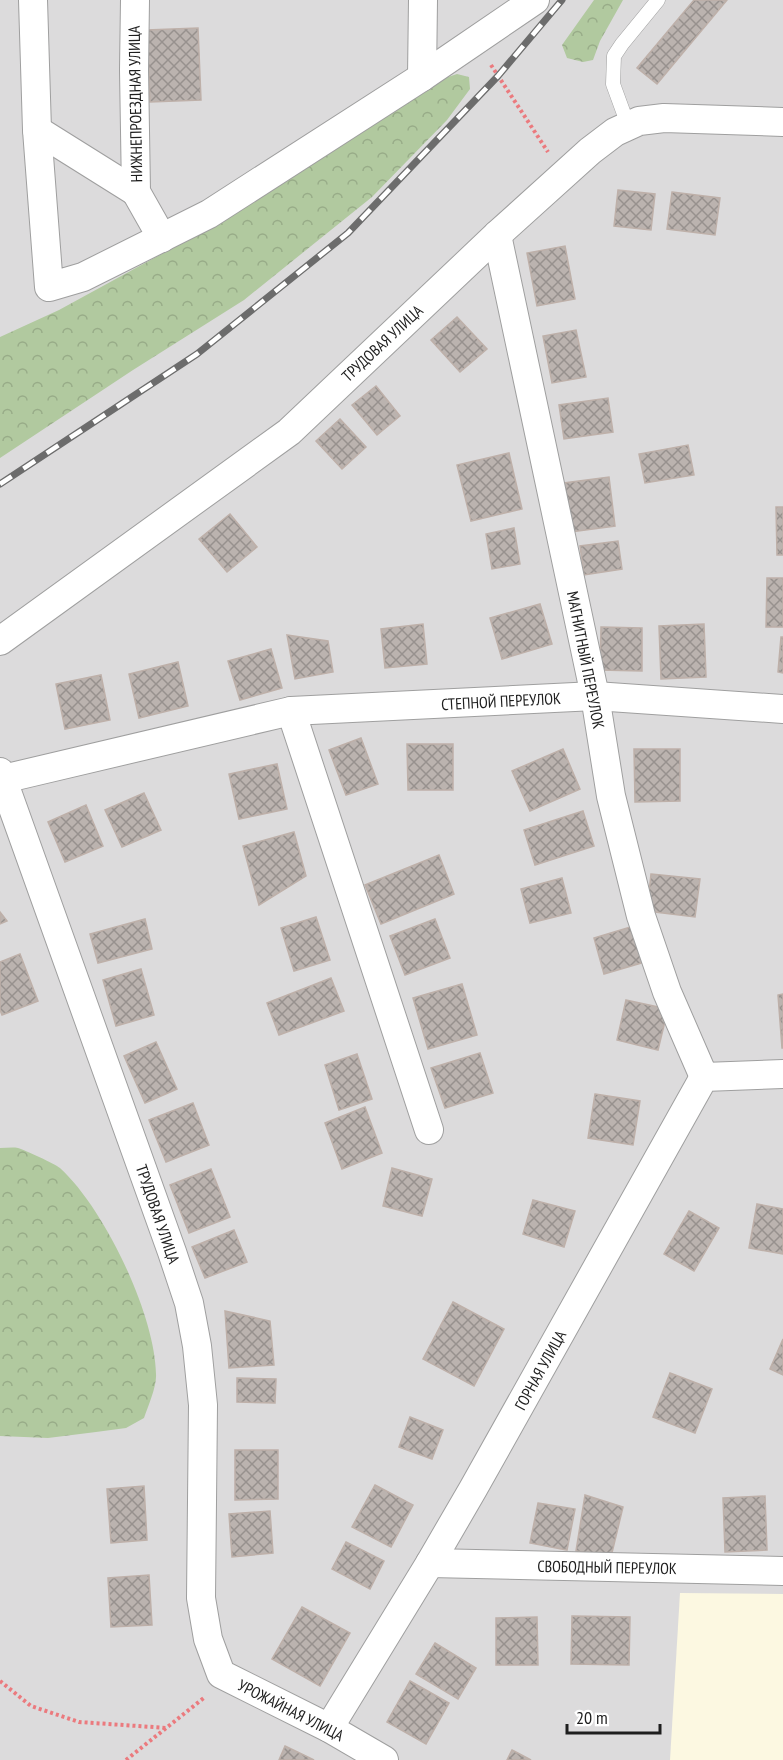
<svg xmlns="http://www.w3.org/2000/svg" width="783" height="1760" font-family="'PT Sans Narrow',sans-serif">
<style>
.residential{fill:#dcdbdc}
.education{fill:#fcf8e1}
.forest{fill:url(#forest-crowns)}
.building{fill:url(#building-cross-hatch);stroke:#beb0a9;stroke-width:1.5}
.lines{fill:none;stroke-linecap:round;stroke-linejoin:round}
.service-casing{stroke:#9f9f9f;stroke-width:15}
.minor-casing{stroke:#9f9f9f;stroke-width:30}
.path{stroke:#eb7a7e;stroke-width:4;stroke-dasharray:3 3;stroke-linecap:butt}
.service{stroke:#fff;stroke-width:14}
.minor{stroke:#fff;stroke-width:28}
.rail-casing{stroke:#6c6c6c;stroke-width:7}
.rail{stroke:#fff;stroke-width:4.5;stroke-dasharray:14;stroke-linecap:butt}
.labels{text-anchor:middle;stroke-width:4.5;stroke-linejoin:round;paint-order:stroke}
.street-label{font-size:16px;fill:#1e1e1e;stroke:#fff}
</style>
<defs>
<pattern id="forest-crowns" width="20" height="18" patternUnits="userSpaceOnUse" patternTransform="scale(1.5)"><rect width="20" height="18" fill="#b1c99f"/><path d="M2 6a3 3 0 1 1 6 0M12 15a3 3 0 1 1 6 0" fill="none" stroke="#98ac88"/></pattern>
<pattern id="building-cross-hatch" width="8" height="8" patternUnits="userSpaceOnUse" patternTransform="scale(1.5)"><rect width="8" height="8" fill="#bbb3af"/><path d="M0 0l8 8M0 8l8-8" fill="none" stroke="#97918e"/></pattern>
</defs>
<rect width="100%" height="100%" fill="#eeeae6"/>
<rect class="residential" x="0" y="0" width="783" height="1760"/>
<polygon class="education" points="680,1593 783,1594 783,1760 670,1760"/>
<g class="forest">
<polygon points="594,0 623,0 600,41 593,60 583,62 567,58 562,45"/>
<polygon points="457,74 469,77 470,89 447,120 372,197 244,300 133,370 0,458 0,337 59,310 209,228 445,78"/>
<path d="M0,1148C6,1148 13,1147 18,1148C25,1150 55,1164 60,1168C104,1208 155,1314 156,1374C157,1386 148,1406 144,1418L126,1428L96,1432L48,1438L0,1436Z"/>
</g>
<g class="building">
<polygon points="694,0 727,0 657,84 637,68"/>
<polygon points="198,28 201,100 150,102 147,30"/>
<polygon points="618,190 655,194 651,230 614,226"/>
<polygon points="672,192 720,198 715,235 667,229"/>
<polygon points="565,246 575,299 537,306 527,253"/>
<polygon points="457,317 487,349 460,372 431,340"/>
<polygon points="576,330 586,377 552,383 543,336"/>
<polygon points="376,386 400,416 377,435 352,405"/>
<polygon points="608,398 613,432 564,439 559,405"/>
<polygon points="340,419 366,447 342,469 316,441"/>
<polygon points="688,445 694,475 645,483 639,454"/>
<polygon points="509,453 522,509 471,521 457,465"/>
<polygon points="609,477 615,526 571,532 564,483"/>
<polygon points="776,507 783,507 783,555 777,555"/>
<polygon points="230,514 257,547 227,572 199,539"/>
<polygon points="514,528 520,564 492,569 486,534"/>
<polygon points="618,541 622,569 584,575 580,546"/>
<polygon points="767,578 783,578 783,627 766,627"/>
<polygon points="540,604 552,644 502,659 490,618"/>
<polygon points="423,624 427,664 385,668 381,629"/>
<polygon points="704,624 706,677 661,679 659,626"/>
<polygon points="601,627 642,628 642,671 600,670"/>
<polygon points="287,635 328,641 333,672 295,679"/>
<polygon points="781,637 783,637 783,673 778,672"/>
<polygon points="271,649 282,688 240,700 228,661"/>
<polygon points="178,662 188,706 139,718 129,674"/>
<polygon points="101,675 110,720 65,729 56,684"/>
<polygon points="361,738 378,784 346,795 329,750"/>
<polygon points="407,744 453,744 453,790 408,790"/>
<polygon points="563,749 580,789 530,811 512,771"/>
<polygon points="634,749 680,749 680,801 635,802"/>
<polygon points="277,764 287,809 239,819 229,774"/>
<polygon points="144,793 161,830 122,847 105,810"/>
<polygon points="86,805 103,846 65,862 48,822"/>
<polygon points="583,811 594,846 535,865 524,830"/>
<polygon points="294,832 306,876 259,905 243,846"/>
<polygon points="439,855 454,894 381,924 365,885"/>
<polygon points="651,874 700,879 695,917 647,911"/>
<polygon points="562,878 571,913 530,923 521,889"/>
<polygon points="0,912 7,921 0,924"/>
<polygon points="316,917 330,960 294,971 281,928"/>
<polygon points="145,919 152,949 98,963 90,934"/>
<polygon points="435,919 450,958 405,975 390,936"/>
<polygon points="634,926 645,962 604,974 594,938"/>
<polygon points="20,954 38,1001 2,1015 0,1010 0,962"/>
<polygon points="141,969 154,1015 116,1026 103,980"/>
<polygon points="331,978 344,1011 279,1035 267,1003"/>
<polygon points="462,984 477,1035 428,1049 413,998"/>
<polygon points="783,994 783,1048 782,1048 778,995"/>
<polygon points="626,1000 668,1009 658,1050 617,1040"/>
<polygon points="156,1042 177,1089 145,1103 124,1056"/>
<polygon points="480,1053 493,1093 445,1108 431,1068"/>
<polygon points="357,1054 372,1099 339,1110 325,1065"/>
<polygon points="595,1094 640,1101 633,1145 588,1138"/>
<polygon points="193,1103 209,1145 166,1162 149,1120"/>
<polygon points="365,1107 382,1153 342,1169 325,1123"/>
<polygon points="392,1168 432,1179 422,1216 383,1206"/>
<polygon points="211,1169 230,1217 189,1233 170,1185"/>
<polygon points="533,1200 575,1211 564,1247 523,1234"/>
<polygon points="757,1204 783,1209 783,1254 749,1248"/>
<polygon points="689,1211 719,1228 694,1271 664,1254"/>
<polygon points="234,1230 247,1262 205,1278 192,1247"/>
<polygon points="453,1302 504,1329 474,1386 423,1359"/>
<polygon points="225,1311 270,1321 274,1365 229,1368"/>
<polygon points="783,1339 783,1375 770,1369"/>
<polygon points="670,1373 712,1389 695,1433 653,1417"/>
<polygon points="237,1378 276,1379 275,1403 237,1402"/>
<polygon points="410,1417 443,1430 432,1459 399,1447"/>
<polygon points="235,1450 278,1450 278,1499 235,1500"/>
<polygon points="375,1485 413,1505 391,1547 352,1527"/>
<polygon points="144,1486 147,1540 111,1543 107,1489"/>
<polygon points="585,1495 623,1507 611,1557 576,1551"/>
<polygon points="765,1496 767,1550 725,1552 723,1498"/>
<polygon points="538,1503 575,1509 567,1550 530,1543"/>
<polygon points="270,1511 273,1553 232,1557 229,1514"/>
<polygon points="346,1542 384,1561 370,1589 332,1569"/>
<polygon points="149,1575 152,1625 111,1627 108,1578"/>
<polygon points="302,1607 350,1633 320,1686 272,1659"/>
<polygon points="572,1616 630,1617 629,1665 571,1664"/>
<polygon points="537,1617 538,1665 496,1665 496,1618"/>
<polygon points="435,1643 476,1668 458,1699 416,1674"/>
<polygon points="410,1681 449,1703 426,1744 387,1722"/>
<polygon points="285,1746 314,1760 279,1760"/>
<polygon points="512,1750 531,1760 507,1760"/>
</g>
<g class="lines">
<g class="service-casing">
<polyline id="service" points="628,125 613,84 614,56 622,44 658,0"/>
</g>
<g class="minor-casing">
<g id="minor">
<polyline points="33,0 37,130 49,287 83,277 209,214 422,77 535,0"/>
<polyline points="135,0 134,70 136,192 162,238"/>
<polyline points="422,77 423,0"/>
<polyline points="37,130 136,192"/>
<polyline points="497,235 595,696 611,796 641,916 667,992 704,1077"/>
<polyline points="0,641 289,432 497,235 590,151 615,132 639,121 664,118 783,122"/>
<polyline points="291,711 429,1130"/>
<polyline points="0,772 172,1252 189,1303 197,1346 203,1405 201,1598 208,1639 221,1674 329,1728 384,1760"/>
<polyline points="3,779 291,711 595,696 783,709"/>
<polyline points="430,1563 783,1571"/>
<polyline points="329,1728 430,1563 473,1489 704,1077 783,1074"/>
</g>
</g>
<g class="path">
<polyline points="491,65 548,152"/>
<polyline points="0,1681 31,1706 79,1722 167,1728"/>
<polyline points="126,1760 205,1697"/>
</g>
<use href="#service" class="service"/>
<use href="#minor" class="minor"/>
<g class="rail-casing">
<polyline id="rail" points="0,484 197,354 348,233 498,76 562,0"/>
</g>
<use href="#rail" class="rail"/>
</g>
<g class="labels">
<g class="street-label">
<text transform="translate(135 104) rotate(-91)" y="6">НИЖНЕПРОЕЗДНАЯ УЛИЦА</text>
<text transform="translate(382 343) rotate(-43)" y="6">ТРУДОВАЯ УЛИЦА</text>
<text transform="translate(586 660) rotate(79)" y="6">МАГНИТНЫЙ ПЕРЕУЛОК</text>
<text transform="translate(501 701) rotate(-3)" y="6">СТЕПНОЙ ПЕРЕУЛОК</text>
<text transform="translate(158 1214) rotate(71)" y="6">ТРУДОВАЯ УЛИЦА</text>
<text transform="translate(540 1370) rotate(-61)" y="6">ГОРНАЯ УЛИЦА</text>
<text transform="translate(607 1567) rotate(1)" y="6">СВОБОДНЫЙ ПЕРЕУЛОК</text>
<text transform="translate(291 1710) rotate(27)" y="6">УРОЖАЙНАЯ УЛИЦА</text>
</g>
</g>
<path d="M567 1724v9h93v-9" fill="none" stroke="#1e1e1e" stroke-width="3"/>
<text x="576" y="1724" font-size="18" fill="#1e1e1e" stroke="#ffffff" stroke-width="4.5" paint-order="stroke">20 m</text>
</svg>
